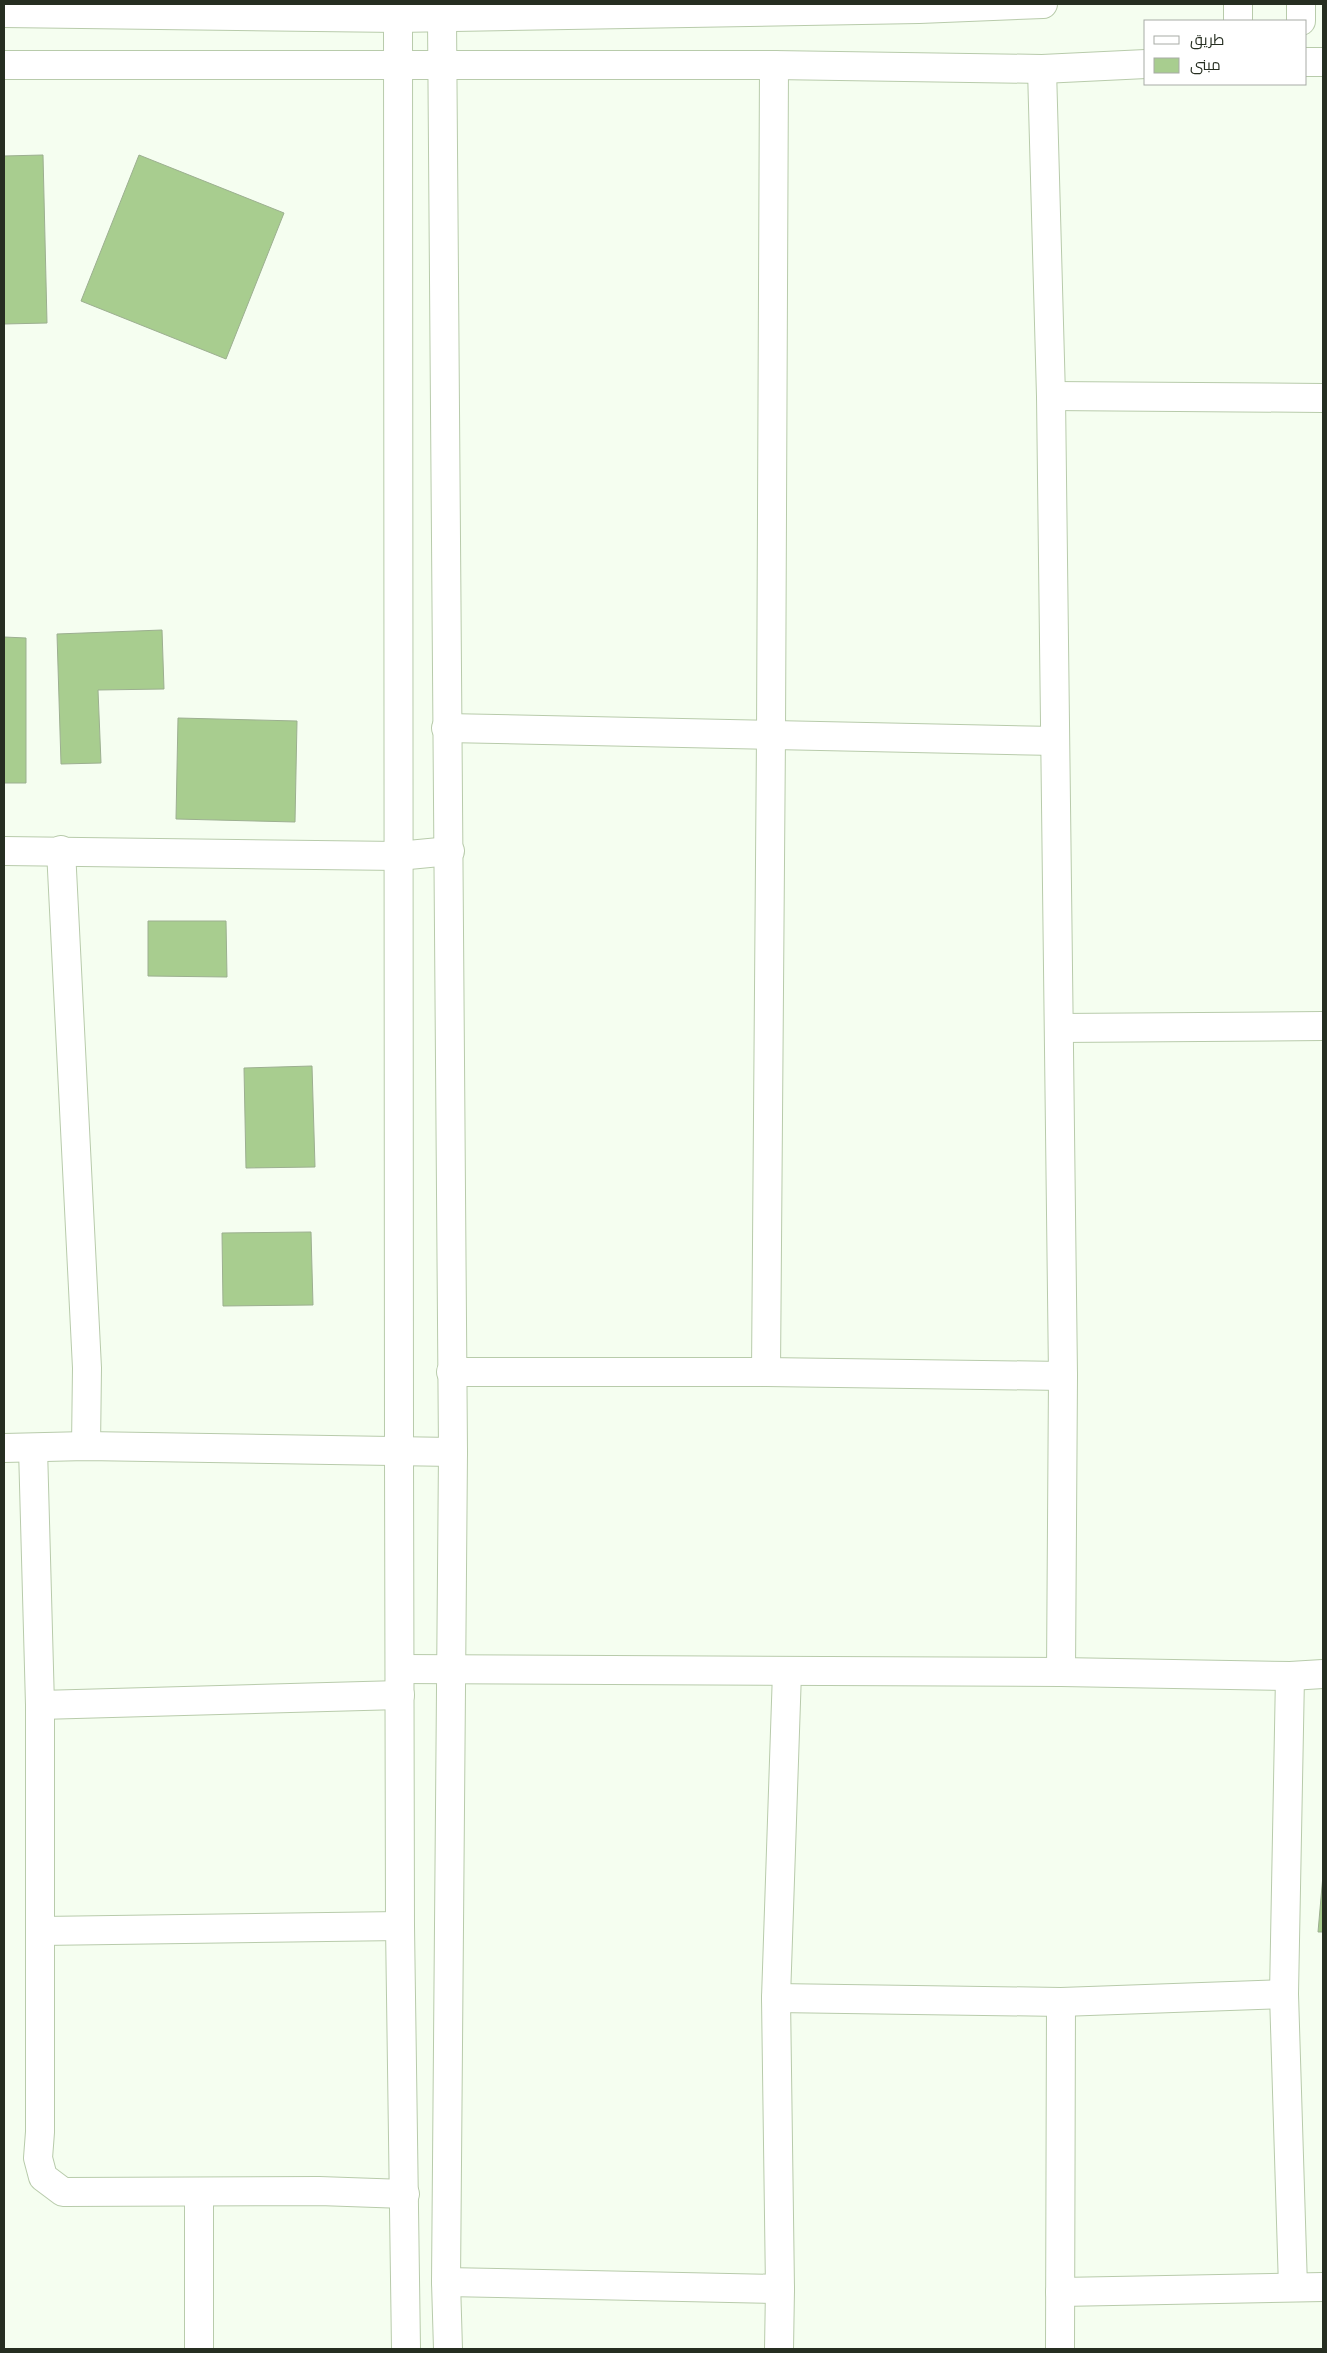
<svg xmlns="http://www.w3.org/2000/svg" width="1327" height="2353" font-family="'Noto Serif',Cairo,serif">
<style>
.building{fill:#a8cd8f;stroke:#9caf90}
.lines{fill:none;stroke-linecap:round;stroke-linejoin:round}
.street-casing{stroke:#b8cbab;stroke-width:30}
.secondary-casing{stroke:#b8cbab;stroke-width:30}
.street{stroke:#fff;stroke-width:28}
.secondary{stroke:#fff;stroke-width:28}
</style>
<rect width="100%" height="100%" fill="#f5fef0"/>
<g class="building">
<polygon points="43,155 47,323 4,324 4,156"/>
<polygon points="139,155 284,213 226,359 81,301"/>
<polygon points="162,630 164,689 98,690 101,763 61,764 57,634"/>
<polygon points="4,637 26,638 26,783 4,783"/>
<polygon points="178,718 297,721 295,822 176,819"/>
<polygon points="148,921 226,921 227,977 148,976"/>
<polygon points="312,1066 315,1167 246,1168 244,1068"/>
<polygon points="311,1232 313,1305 223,1306 222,1233"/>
<polygon points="1323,1875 1323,1932 1318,1932"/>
</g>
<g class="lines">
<g class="street-casing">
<g id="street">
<polyline points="1042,69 1051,396 1063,1376 1061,1672"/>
<polyline points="1051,396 1323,398"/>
<polyline points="446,728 1055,741"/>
<polyline points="61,850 87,1368 86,1446"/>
<polyline points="4,851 398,856 450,851"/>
<polyline points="1059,1028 1323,1026"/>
<polyline points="451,1372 766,1372 1063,1376"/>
<polyline points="766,1372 771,735 774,65"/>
<polyline points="4,1448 86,1446 453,1452"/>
<polyline points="33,1448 40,1705 40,2132 38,2158 43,2177 63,2192 319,2191 405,2194"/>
<polyline points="400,1669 1061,1672 1290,1676 1323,1674"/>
<polyline points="1290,1676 1284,1994 1293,2287"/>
<polyline points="40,1705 400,1695"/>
<polyline points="41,1931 400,1926"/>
<polyline points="776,1998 1061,2002 1284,1994"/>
<polyline points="446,2282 780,2289"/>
<polyline points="1060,2292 1323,2287"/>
<polyline points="199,2349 199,2193"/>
<polyline points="779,2349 780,2289 776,1998 787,1672"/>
<polyline points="1060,2349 1061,2002"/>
</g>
</g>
<g class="secondary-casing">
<g id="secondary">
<polyline points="1238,4 1238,21"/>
<polyline points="1301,4 1301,21"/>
<polyline points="4,13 398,18 919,9 1043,4"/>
<polyline points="398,18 399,1452 400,1926 406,2349"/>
<polyline points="442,18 453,1452 446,2282 448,2349"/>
<polyline points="1306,62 1323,62"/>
<polyline points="4,65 774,65 1042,69 1146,64"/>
</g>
</g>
<use href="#street" class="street"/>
<use href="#secondary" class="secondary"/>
</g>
<rect width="1327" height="2353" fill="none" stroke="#262e21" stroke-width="10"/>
<rect x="1144" y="20" width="162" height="65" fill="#ffffff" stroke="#a8aba6"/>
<rect x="1154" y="36" width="25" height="8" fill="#ffffff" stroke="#a8aba6"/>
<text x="1190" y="45" font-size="15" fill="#262e21">طريق</text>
<rect x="1154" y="58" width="25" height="15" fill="#a8cd8f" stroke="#a8aba6"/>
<text x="1190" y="70" font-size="15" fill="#262e21">مبنى</text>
</svg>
